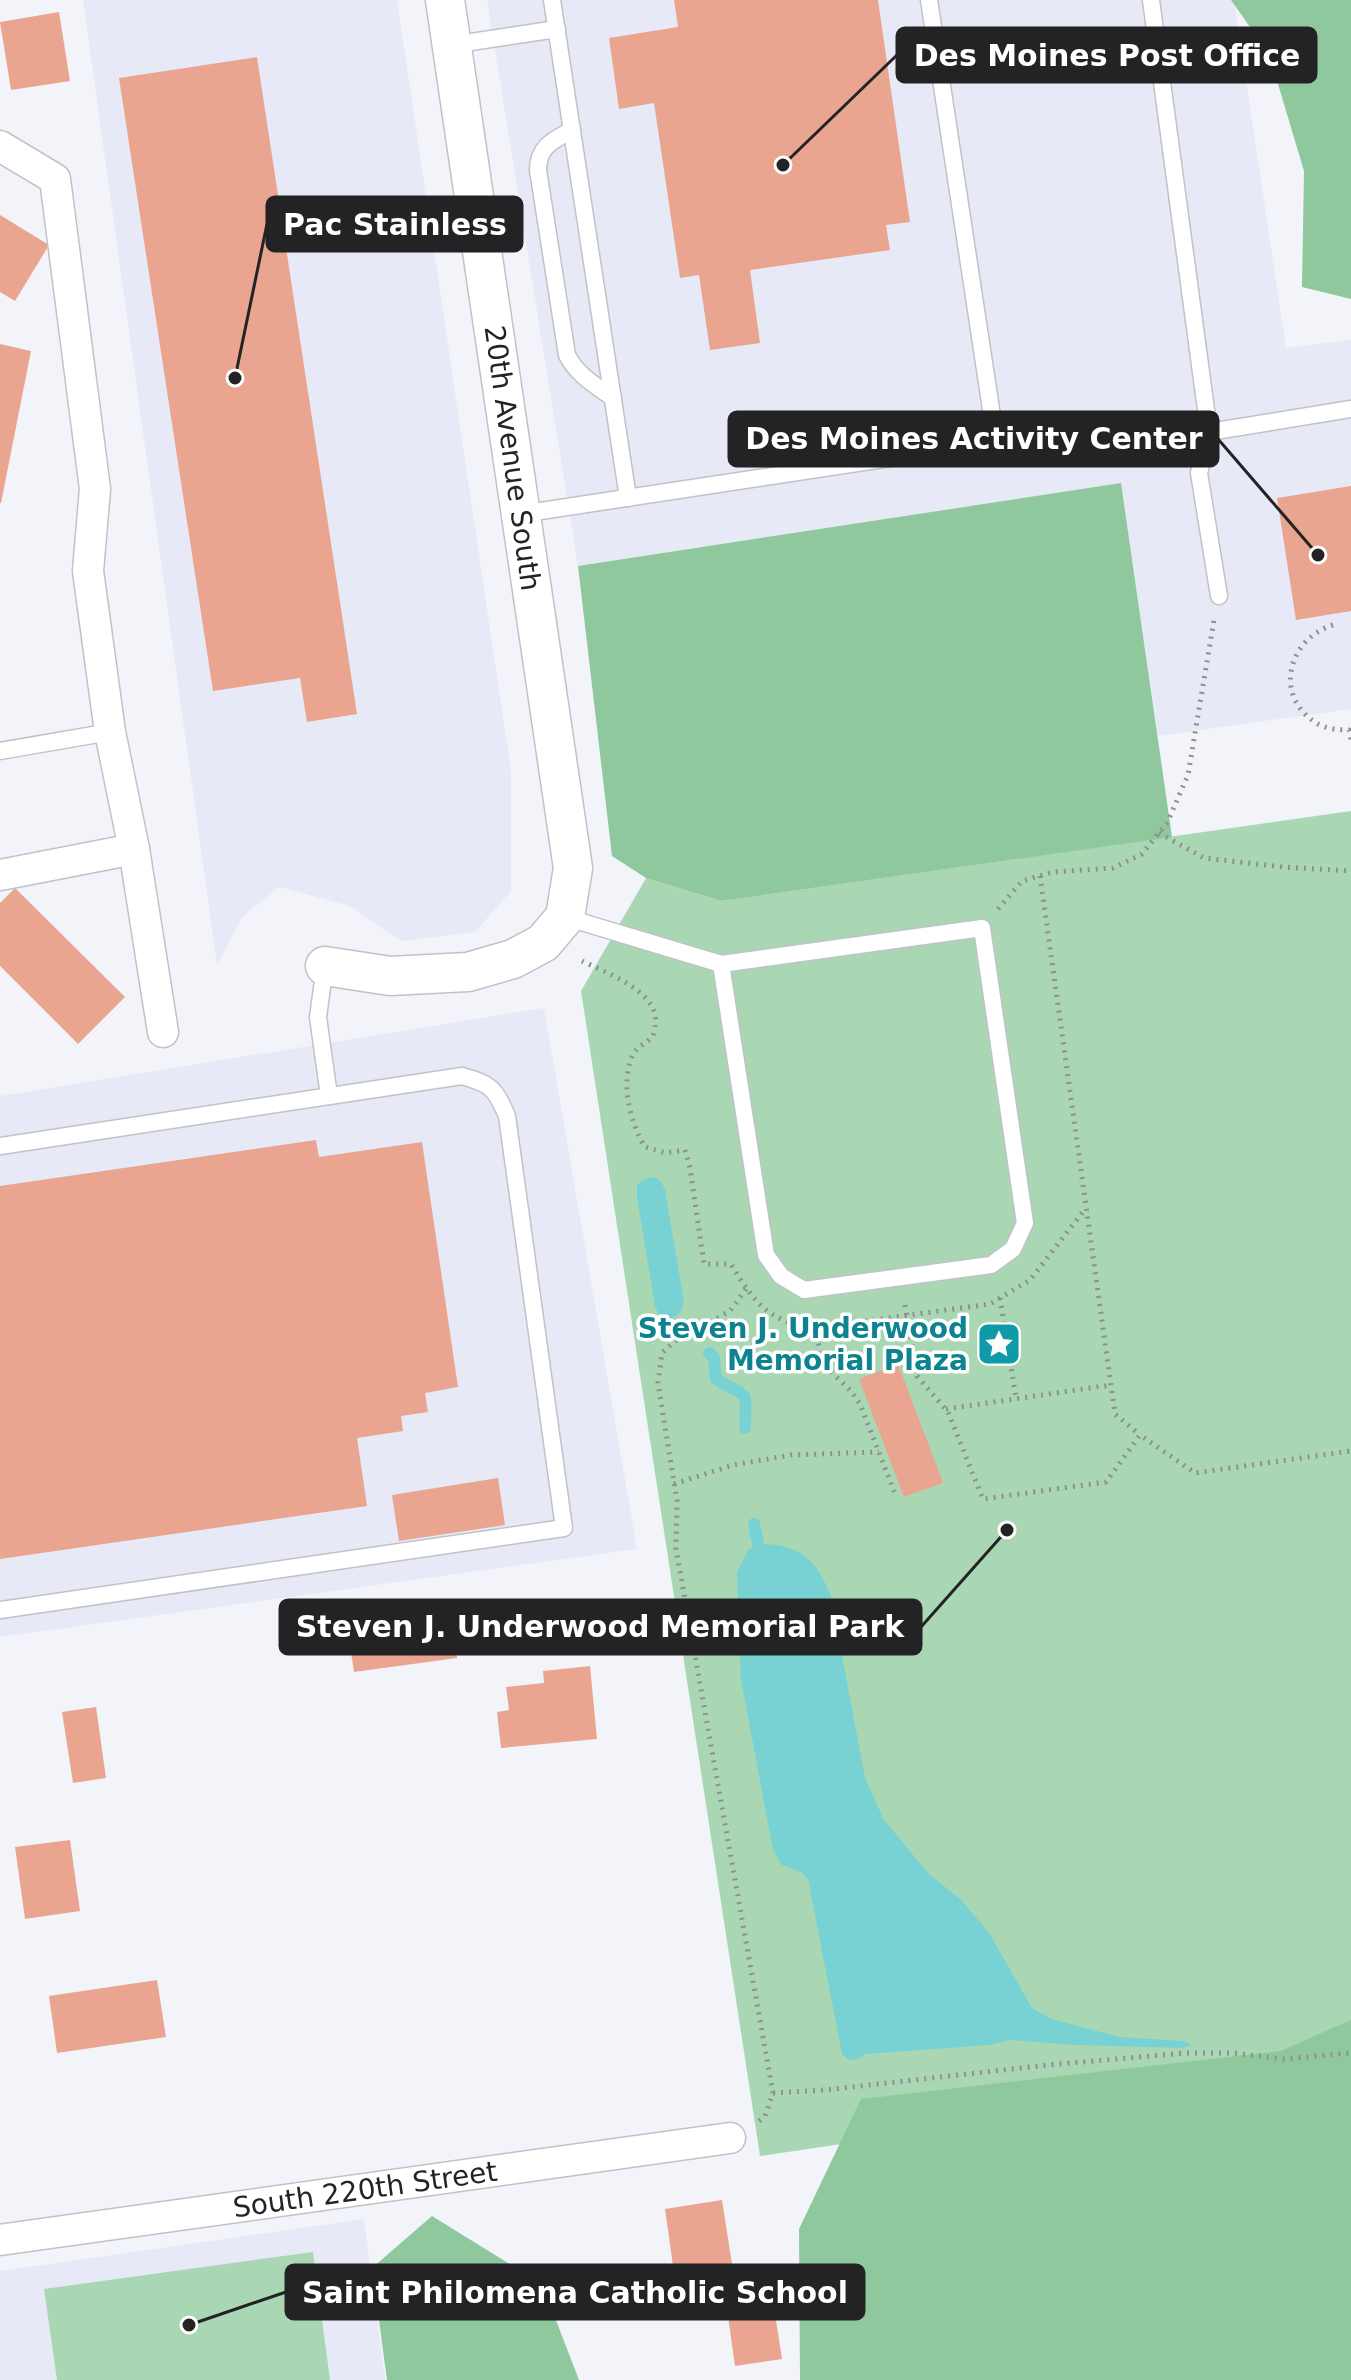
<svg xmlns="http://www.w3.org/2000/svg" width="1351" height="2380" font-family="'DejaVu Sans',sans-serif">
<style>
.built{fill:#e7e9f7}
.green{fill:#a9d7b3}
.forest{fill:#8fc89c}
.water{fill:#78d2d4}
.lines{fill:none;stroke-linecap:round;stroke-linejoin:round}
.stream{stroke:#78d2d4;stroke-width:12}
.building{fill:#e9a58f}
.service-casing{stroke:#c1c2c8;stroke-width:19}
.minor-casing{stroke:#c1c2c8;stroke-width:33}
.tertiary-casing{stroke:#c1c2c8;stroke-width:41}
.path{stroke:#8f8f93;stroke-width:5;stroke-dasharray:2 6;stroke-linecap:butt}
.service{stroke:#fff;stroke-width:16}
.minor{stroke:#fff;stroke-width:30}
.tertiary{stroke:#fff;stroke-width:38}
.labels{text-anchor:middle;stroke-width:7;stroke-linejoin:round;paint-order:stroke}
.street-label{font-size:28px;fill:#232325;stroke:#fff}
.culture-label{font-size:28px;font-weight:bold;fill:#0d838f;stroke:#fff;text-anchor:end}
.leader{fill:none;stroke:#232325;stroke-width:3}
.callout-dot{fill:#232325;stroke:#fff;stroke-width:3}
.callout{fill:#232325;stroke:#232325;stroke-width:3}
.callout-label{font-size:30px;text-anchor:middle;font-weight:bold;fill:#fff}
</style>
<rect width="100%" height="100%" fill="#f3f4fa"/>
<g class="built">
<polygon points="83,0 397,0 511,771 511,891 475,932 401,941 350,906 279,887 243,916 217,965"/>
<polygon points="487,0 1234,0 1286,348 1351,340 1351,709 1158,736 1121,483 578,566"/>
<polygon points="544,1008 637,1549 0,1637 0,1096"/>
<polygon points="364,2219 385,2380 0,2380 0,2271"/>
</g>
<g class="green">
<polygon points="1351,811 1351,2069 760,2156 581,991 646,878 721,901"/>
<polygon points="313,2252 330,2380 57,2380 44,2289"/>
</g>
<g class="forest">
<polygon points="1231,0 1351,0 1351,299 1302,287 1304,171 1269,54"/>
<polygon points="1121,483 1172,837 721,901 646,878 612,856 578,566"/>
<polygon points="1351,2020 1351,2380 800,2380 799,2229 861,2099 1281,2051"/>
<polygon points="432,2216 542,2284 579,2380 387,2380 372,2268"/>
</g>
<g class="water">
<path d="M652,1177C660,1179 662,1182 665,1190L684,1302C682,1313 677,1316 667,1320L660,1318L655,1306L637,1197V1185L643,1180Z"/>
<path d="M758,1544C800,1544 816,1559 831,1596L865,1778L884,1820L930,1875L960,1899L988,1931L1032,2008L1051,2019L1120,2037L1185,2041L1192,2045L1183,2048L1075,2045L1011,2040L988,2045L866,2054L858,2059L849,2060L842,2054L808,1879L801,1872L782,1865L773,1850L741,1680L737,1572L748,1550Z"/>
</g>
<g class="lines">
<g class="stream">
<path d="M709,1353L714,1358L716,1379C750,1401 746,1385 745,1428"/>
<polyline points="754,1524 758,1544"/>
</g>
</g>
<g class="building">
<polygon points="674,0 878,0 910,222 886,225 890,250 750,270 760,343 710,350 699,275 680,278 654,103 619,109 609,38 678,27"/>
<polygon points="59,12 70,81 11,90 0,22"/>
<polygon points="257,57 357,714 307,722 300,678 213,691 119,78"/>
<polygon points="0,215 49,245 15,301 0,292"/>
<polygon points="0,344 31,351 1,503 0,503"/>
<polygon points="1351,486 1351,611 1296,620 1277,498"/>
<polygon points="15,888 125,997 78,1044 0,966 0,903"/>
<polygon points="316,1140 319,1157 422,1142 458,1387 425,1393 428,1412 401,1416 403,1431 357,1438 367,1506 0,1559 0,1186"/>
<polygon points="898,1364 943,1483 904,1497 859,1379"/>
<polygon points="498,1478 505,1525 399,1541 392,1495"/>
<polygon points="450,1606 457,1658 354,1672 346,1620"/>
<polygon points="590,1666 597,1739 501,1748 497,1712 509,1710 506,1687 544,1683 543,1671"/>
<polygon points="96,1707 106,1778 73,1783 62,1712"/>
<polygon points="70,1840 80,1911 25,1919 15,1847"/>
<polygon points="157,1980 166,2037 57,2053 49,1996"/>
<polygon points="722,2200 732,2264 674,2273 665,2209"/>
<polygon points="771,2288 782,2359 735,2366 725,2295"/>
</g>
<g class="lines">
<g class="service-casing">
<g id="service">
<polyline points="552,0 628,498"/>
<polyline points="1151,0 1209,432 1351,409"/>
<polyline points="451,45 557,29"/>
<path d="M572,130C554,140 538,146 538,170L567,355C577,375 595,385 613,398"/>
<polyline points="1209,432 1199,473 1219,596"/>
<polyline points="521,514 996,442 929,0"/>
<polyline points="0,751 110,732"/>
<polyline points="565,917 721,964 982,928 1025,1223 1013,1249 991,1265 804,1290 781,1276 766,1255 721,964"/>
<polyline points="325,966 318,1017 329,1096"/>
<path d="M0,1146L462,1076C491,1084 495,1088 507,1116L564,1528L0,1610"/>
</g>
</g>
<g class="minor-casing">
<g id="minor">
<polyline points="0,146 55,179 95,489 88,571 110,732 134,849 163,1032"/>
<polyline points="0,875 134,849"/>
<polyline points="0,2240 730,2138"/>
</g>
</g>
<g class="tertiary-casing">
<polyline id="tertiary" points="325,966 390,976 468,972 513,959 543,943 565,917 573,868 445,0"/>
</g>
<g class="path">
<path d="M1333,625C1287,639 1273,698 1318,724C1328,729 1338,730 1349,730L1351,740"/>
<polyline points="1159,833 1204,858 1283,867 1351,871"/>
<polyline points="1040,876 1115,1414 1140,1435"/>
<polyline points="998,909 1022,881 1053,872 1113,868 1142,854 1167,823 1188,775 1214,620"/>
<path d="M582,961C605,972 662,993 655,1025C655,1028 654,1034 652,1037C647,1043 638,1046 634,1053C619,1080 630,1123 645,1147L665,1153L685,1150L690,1168L704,1264H731C753,1301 769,1323 815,1328L990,1304L1030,1280L1086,1208"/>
<polyline points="746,1289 730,1311 675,1341 662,1353 658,1383 677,1501 676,1549 773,2093 765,2116 758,2122"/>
<polyline points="1000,1298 1016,1398"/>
<polyline points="905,1305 917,1376 948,1412 983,1499 1106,1482 1140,1435 1195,1473 1351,1451"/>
<polyline points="815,1328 823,1364 852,1392 860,1404 896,1496"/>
<polyline points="946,1409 1111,1385"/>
<polyline points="674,1484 733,1465 791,1455 879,1452"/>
<polyline points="773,2093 825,2090 1048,2065 1185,2053 1233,2053 1283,2059 1351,2053"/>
</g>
<use href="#service" class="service"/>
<use href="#minor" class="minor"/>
<use href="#tertiary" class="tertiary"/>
</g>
<defs>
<g id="sight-square" transform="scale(2.3)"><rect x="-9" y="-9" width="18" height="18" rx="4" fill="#0f9aa8" stroke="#fff"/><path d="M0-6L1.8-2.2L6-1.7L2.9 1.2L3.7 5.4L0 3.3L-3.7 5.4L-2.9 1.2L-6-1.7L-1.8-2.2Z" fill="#fff"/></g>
</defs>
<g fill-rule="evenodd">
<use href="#sight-square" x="999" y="1344"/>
</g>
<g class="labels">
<g class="street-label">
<text transform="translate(513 458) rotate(82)" y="10">20th Avenue South</text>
<text transform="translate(365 2189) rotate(-8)" y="10">South 220th Street</text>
</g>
<g class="culture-label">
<text x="968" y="1338">Steven J. Underwood<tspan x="968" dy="32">Memorial Plaza</tspan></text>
</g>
</g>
<path class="leader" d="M783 165L897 55M235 378L267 224M1318 555L1218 439M1007 1530L921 1627M189 2325L286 2292"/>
<g class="callout-dot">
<circle cx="783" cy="165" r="8"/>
<circle cx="235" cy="378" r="8"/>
<circle cx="1318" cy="555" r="8"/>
<circle cx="1007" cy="1530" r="8"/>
<circle cx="189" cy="2325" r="8"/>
</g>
<g class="callout">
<rect x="897" y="28" width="419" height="54" rx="8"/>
<rect x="267" y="197" width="255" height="54" rx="8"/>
<rect x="729" y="412" width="489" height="54" rx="8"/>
<rect x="280" y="1600" width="641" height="54" rx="8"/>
<rect x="286" y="2265" width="578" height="54" rx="8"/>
</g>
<g class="callout-label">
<text x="1107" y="66">Des Moines Post Office</text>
<text x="395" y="235">Pac Stainless</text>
<text x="974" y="449">Des Moines Activity Center</text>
<text x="600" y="1637">Steven J. Underwood Memorial Park</text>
<text x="575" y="2303">Saint Philomena Catholic School</text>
</g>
</svg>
